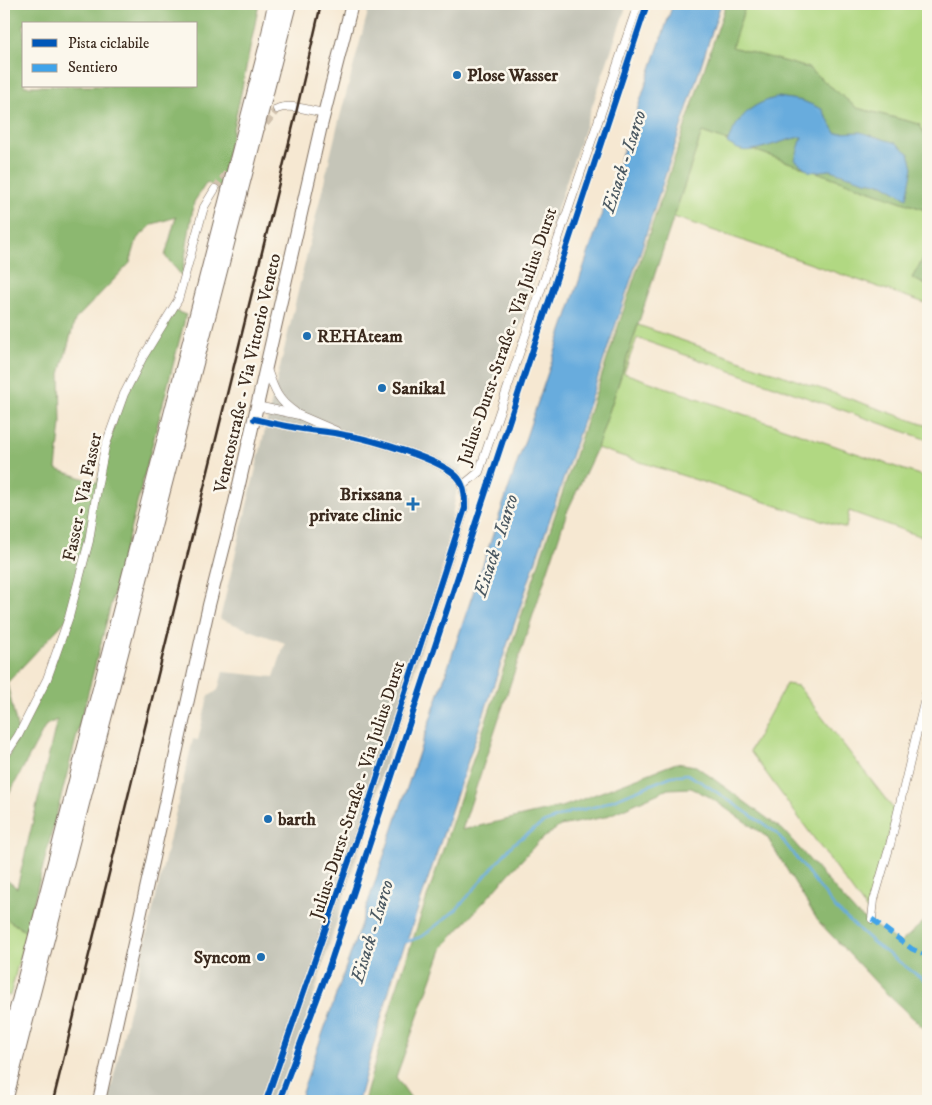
<svg xmlns="http://www.w3.org/2000/svg" width="932" height="1105" font-family="'IM FELL DW Pica',serif">
<style>
.industrial{fill:#c5c5b8}
.green{fill:#b1d882;stroke:#768150}
.forest{fill:#8cb870;stroke:#647147;fill-rule:evenodd}
.water{fill:#67acdd;stroke:#516b7e}
.lines{fill:none;stroke-linecap:round;stroke-linejoin:round}
.stream{stroke:#67acdd;stroke-width:2.5}
.street-tunnel{stroke:#d1c2ae;stroke-width:8;stroke-dasharray:8 4;stroke-linecap:butt}
.street-casing{stroke:#7c6c5d;stroke-width:9}
.primary-casing{stroke:#7c6c5d;stroke-width:14}
.highway-casing{stroke:#7c6c5d;stroke-width:16}
.street{stroke:#fff;stroke-width:8}
.primary{stroke:#fff;stroke-width:12}
.highway{stroke:#fff;stroke-width:14}
.rail{stroke:#3b2a1e;stroke-width:2.5}
.quiet{stroke:#3fa3ea;stroke-width:5;stroke-dasharray:10 5;stroke-linecap:butt}
.cycleway-casing{stroke:#fbf7ec;stroke-width:9}
.cycleway{stroke:#0057b8;stroke-width:6}
.poi-dot{fill:#1f6fb2;stroke:#fbf7ec;stroke-width:2}
.labels{text-anchor:middle;stroke-width:5;stroke-linejoin:round;paint-order:stroke}
.poi-label{font-size:18px;font-weight:bold;fill:#3b2a1e;stroke:#fbf7ec;text-anchor:start}
.street-label{font-size:18px;fill:#3b2a1e;stroke:#fbf7ec}
.water-label{font-size:19px;font-style:italic;fill:#4a5861;stroke:#fbf7ec}
</style>
<rect width="100%" height="100%" fill="#fbf7ec"/>
<filter id="ink" filterUnits="userSpaceOnUse"><feTurbulence type="fractalNoise" baseFrequency=".02" numOctaves="2"/><feDisplacementMap in="SourceGraphic" scale="10" xChannelSelector="R" yChannelSelector="G"/><feConvolveMatrix kernelMatrix="1 2 1 2 8 2 1 2 1" color-interpolation-filters="sRGB"/></filter>
<filter id="wash" filterUnits="userSpaceOnUse"><feTurbulence type="fractalNoise" baseFrequency=".0096" numOctaves="4" result="noise"/><feDisplacementMap in="SourceGraphic" scale="20" xChannelSelector="R" yChannelSelector="G"/><feGaussianBlur stdDeviation="1.12" result="paint"/><feColorMatrix in="noise" values="0 0 0 0 0 0 0 0 0 0 0 0 0 0 0 0 0 1.4 0 .05"/><feComposite in="paint" operator="in"/></filter>
<g filter="url(#wash)">
<rect width="100%" height="100%" fill="#f6e8d2"/>
<polygon class="industrial" points="370,4 627,4 547,238 523,318 460,473 435,604 281,1101 108,1101 193,739 198,740 208,697 218,690 223,672 274,677 285,643 220,619 337,128"/>
<g class="green">
<polygon points="746,4 928,4 928,140 919,124 857,108 808,68 731,47"/>
<polygon points="702,132 928,211 928,250 912,278 928,286 928,304 674,217"/>
<polygon points="638,325 928,426 928,440 637,338 624,373 928,478 928,539 849,511 846,528 597,448"/>
<polygon points="786,684 798,686 895,811 868,912 750,751"/>
<polygon points="4,917 26,932 10,996 4,994"/>
</g>
<g class="forest">
<path d="M4,4H259L241,93L219,191L207,182L194,202L182,276L165,256L176,217L153,224L137,239L130,263L75,320L60,374L61,424L56,469L97,483L124,394L173,310L186,315L26,932L4,917V878L17,888L57,720L46,725L6,800L4,798V764L18,738L4,757ZM24,24H196V86H24ZM68,618L47,679L19,736L7,683Z"/>
<polygon points="726,4 746,4 732,47 808,68 857,108 919,124 928,140 928,211 702,132 597,448 567,512 462,830 565,806 676,763 696,766 783,830 857,914 900,943 928,918 928,1032 885,992 818,921 767,837 708,796 691,788 668,789 605,817 560,826 538,842 443,947 396,1077 413,1101 388,1101 386,1099 385,1101 364,1101 394,996"/>
<polygon points="928,250 928,286 912,278"/>
</g>
<g class="water">
<polygon points="673,4 721,4 641,250 407,941 397,962 358,1101 299,1101 355,941"/>
<path d="M779,97L803,101L822,109L836,133L860,132L896,143L909,153L913,167L907,198L883,184L865,181L830,170L810,172L795,160L802,137C788,138 753,154 741,150C736,149 731,145 727,143C739,116 750,104 779,97Z"/>
</g>
<g class="lines">
<polyline class="stream" points="406,942 423,936 457,909 513,844 543,823 571,812 598,806 672,776 687,774 706,785 777,833 837,910 875,944 928,983"/>
</g>
</g>
<g filter="url(#ink)">
<g class="lines">
<g class="street-tunnel">
<polyline points="258,133 277,109"/>
<polyline points="215,189 231,168"/>
</g>
<g class="street-casing">
<g id="street">
<path d="M277,109C289,103 311,111 324,113"/>
<path d="M267,369C274,389 277,400 295,412"/>
<polyline points="257,406 299,415 336,431"/>
<path d="M254,419C267,422 279,425 292,427C309,431 328,431 345,435C369,439 446,460 459,479C465,487 465,498 465,508L367,809L266,1101"/>
<polyline points="462,486 479,472 638,4"/>
<polyline points="4,757 18,736 47,679 69,617 89,541 98,483 105,447 124,394 143,357 178,300 204,207 215,189"/>
<polyline points="872,919 874,900 890,845 928,686"/>
</g>
</g>
<g class="primary-casing">
<polyline id="primary" points="99,1101 209,605 233,511 321,126 352,4"/>
</g>
<g class="highway-casing">
<g id="highway">
<polyline points="4,1059 266,48 275,4"/>
<polyline points="5,1101 289,4"/>
</g>
</g>
<use href="#street" class="street"/>
<use href="#primary" class="primary"/>
<use href="#highway" class="highway"/>
<polyline class="rail" points="53,1101 294,122 321,4"/>
<polyline class="quiet" points="872,919 912,949 928,956"/>
<g class="cycleway-casing">
<g id="cycleway">
<path d="M254,419C267,422 279,425 292,427C309,431 328,431 345,435C369,439 446,460 459,479C465,487 465,498 465,508L367,809L266,1101"/>
<polyline points="279,1101 328,970 647,4"/>
</g>
</g>
<use href="#cycleway" class="cycleway"/>
</g>
</g>
<g class="poi-dot">
<circle cx="457" cy="75" r="5"/>
<circle cx="307" cy="336" r="5"/>
<circle cx="382" cy="388" r="5"/>
<path d="M410.5 496.5h5v5h5v5h-5v5h-5v-5h-5v-5h5z"/>
<circle cx="268" cy="819" r="5"/>
<circle cx="261" cy="957" r="5"/>
</g>
<g class="labels">
<g class="poi-label">
<text x="467" y="81">Plose Wasser</text>
<text x="317" y="342">REHAteam</text>
<text x="392" y="394">Sanikal</text>
<text x="402" y="500" text-anchor="end">Brixsana<tspan x="402" dy="21">private clinic</tspan></text>
<text x="278" y="825">barth</text>
<text x="251" y="963" text-anchor="end">Syncom</text>
</g>
<g class="street-label">
<text transform="translate(507 336) rotate(-71)" y="6">Julius-Durst-Straße - Via Julius Durst</text>
<text transform="translate(247 373) rotate(-77)" y="6">Venetostraße - Via Vittorio Veneto</text>
<text transform="translate(82 497) rotate(-78)" y="6">Fasser - Via Fasser</text>
<text transform="translate(357 790) rotate(-72)" y="6">Julius-Durst-Straße - Via Julius Durst</text>
</g>
<g class="water-label">
<text transform="translate(623 161) rotate(-72)" y="7">Eisack - Isarco</text>
<text transform="translate(495 545) rotate(-72)" y="7">Eisack - Isarco</text>
<text transform="translate(371 931) rotate(-73)" y="7">Eisack - Isarco</text>
</g>
</g>
<rect width="932" height="1105" fill="none" stroke="#fbf7ec" stroke-width="20"/>
<rect x="22" y="22" width="175" height="65" fill="#fbf7ec" stroke="#aea59a"/>
<rect x="32" y="39" width="25" height="8" fill="#0057b8" stroke="#aea59a"/>
<text x="68" y="48" font-size="15" fill="#3b2a1e">Pista ciclabile</text>
<rect x="32" y="64" width="25" height="8" fill="#3fa3ea" stroke="#aea59a"/>
<text x="68" y="72" font-size="15" fill="#3b2a1e">Sentiero</text>
</svg>
